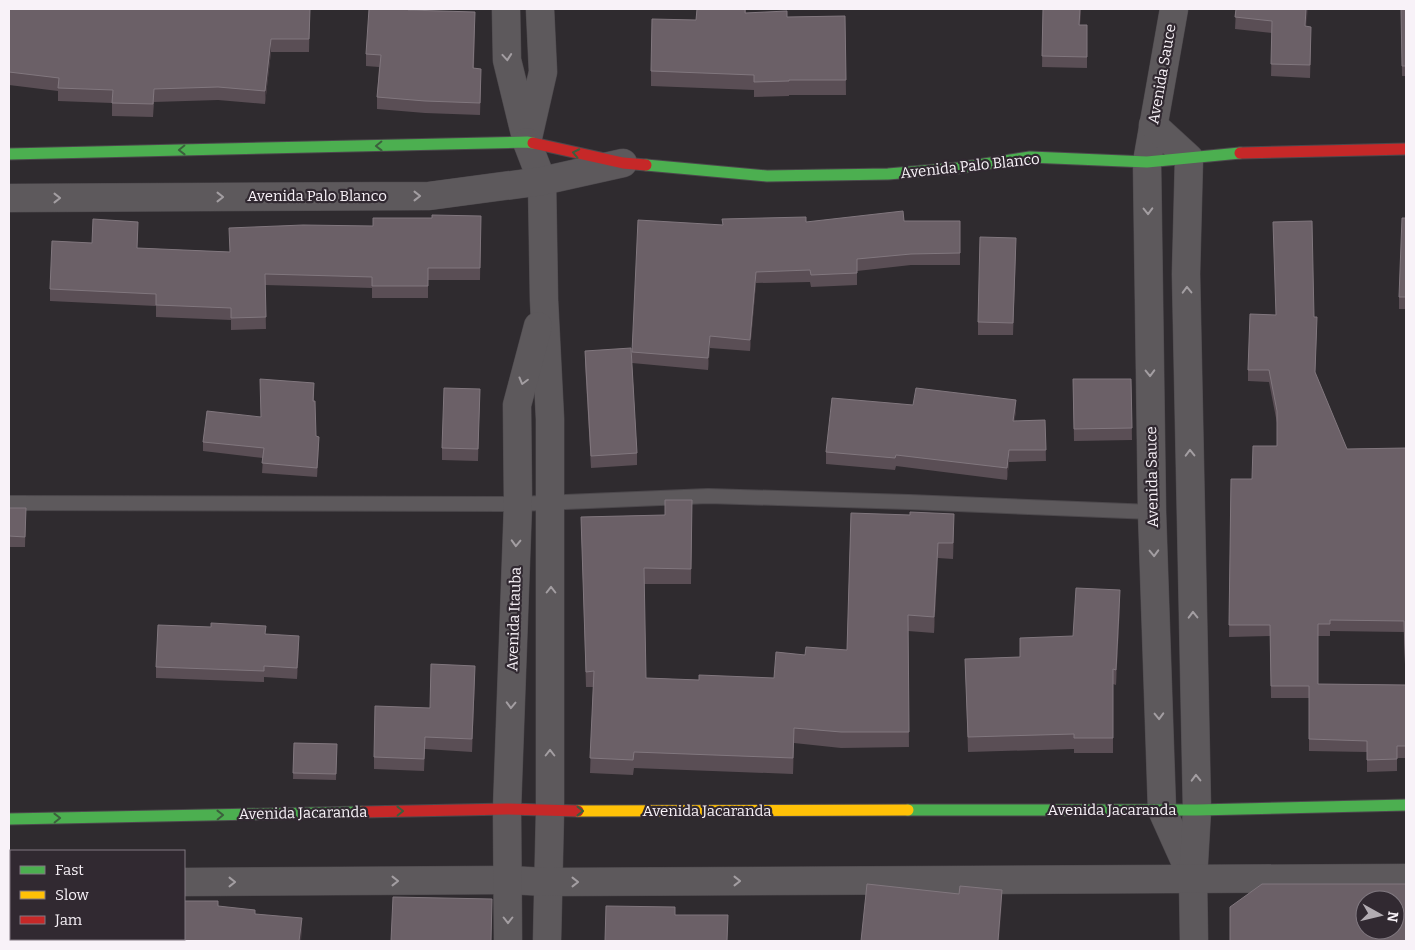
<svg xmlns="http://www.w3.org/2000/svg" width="1415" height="950" font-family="Bitter,serif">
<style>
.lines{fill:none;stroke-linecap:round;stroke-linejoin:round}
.lane-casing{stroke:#4c484c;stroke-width:16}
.street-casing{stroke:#4c484c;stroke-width:29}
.fast-casing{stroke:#4c484c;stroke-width:13}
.slow-casing{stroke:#4c484c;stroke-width:13}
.jam-casing{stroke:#4c484c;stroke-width:13}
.lane{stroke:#5d595c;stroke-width:14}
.street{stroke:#5d595c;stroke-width:28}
.fast{stroke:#4caf50;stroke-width:11}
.slow{stroke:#ffc107;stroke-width:11}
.jam{stroke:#c62828;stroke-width:11}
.wall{fill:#5a4e55;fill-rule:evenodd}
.shaded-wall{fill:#42393f}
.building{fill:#6b6067;stroke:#81777e;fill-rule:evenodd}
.oneway{stroke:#a39ea2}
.oneway2{stroke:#3c5f3d}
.labels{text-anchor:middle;stroke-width:4.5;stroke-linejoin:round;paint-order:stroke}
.street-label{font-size:15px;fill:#f8f2f8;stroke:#312931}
</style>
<rect width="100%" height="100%" fill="#2f2b2f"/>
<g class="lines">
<g class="lane-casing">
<polyline id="lane" points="9,503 518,504 708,496 909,502 1152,512"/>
</g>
<g class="street-casing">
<g id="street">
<polyline points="506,9 507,60 527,142 543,72 540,9"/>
<polyline points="1174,9 1147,162 1152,512 1162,810 1193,879"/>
<polyline points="1153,125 1189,158 1186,274 1197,810 1193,879 1194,941"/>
<polyline points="527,142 542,181 544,300 550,419 550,811 547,941"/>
<polyline points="9,198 429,196 542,181 623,163"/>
<polyline points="184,882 508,880 547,882 1406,878"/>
<polyline points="9,883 11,883"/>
<polyline points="508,941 507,809 518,504 517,405 538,326"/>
</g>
</g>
<g class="fast-casing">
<g id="fast">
<polyline points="9,154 527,142 533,143"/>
<polyline points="646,165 767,176 888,174 958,168 1030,157 1147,162 1240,153"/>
<polyline points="908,810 1197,810 1406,805"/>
<polyline points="9,819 362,812"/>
</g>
</g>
<g class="slow-casing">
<polyline id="slow" points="578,811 908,810"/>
</g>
<g class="jam-casing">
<g id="jam">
<polyline points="533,143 623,163 646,165"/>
<polyline points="1240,153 1406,149"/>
<polyline points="362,812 507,809 578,811"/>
</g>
</g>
<use href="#lane" class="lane"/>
<use href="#street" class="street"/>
<use href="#fast" class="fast"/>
<use href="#slow" class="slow"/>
<use href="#jam" class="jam"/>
</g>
<g class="wall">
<polygon points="9,9 310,9 309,52 271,52 265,104 218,100 154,102 153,117 112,116 112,103 58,101 58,91 9,85"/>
<polygon points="697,9 746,9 746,13 787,17 845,16 846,95 789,95 789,96 754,97 754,90 651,86 651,71 696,20"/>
<polygon points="1043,9 1081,9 1080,25 1087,25 1087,68 1042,67"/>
<polygon points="1236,9 1306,27 1311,39 1310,78 1271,76 1272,33 1235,29"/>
<polygon points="1401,9 1406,9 1406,76 1402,76"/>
<polygon points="409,10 475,25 474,68 481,81 480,115 425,113 377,109 377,97 379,67 366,66 366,54"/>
<polygon points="481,216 480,280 428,280 428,298 372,298 372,288 265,285 266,329 231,330 231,320 156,317 156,306 50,301 50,289 92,243 138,234 137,248 229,252 373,226 432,218"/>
<polygon points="1406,218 1406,309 1399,309 1399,297"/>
<polygon points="960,221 960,265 911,265 857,271 857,285 811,287 810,282 756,283 750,351 710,348 708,370 632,363 637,453 637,465 591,468 585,364 585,351 632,362 632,352 723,225 806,222"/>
<polygon points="1016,250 1013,335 978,335 978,322"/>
<path d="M1314,317L1317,329L1315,373L1347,449L1406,448V396V758H1397V771L1367,772V752L1309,751V698H1271L1270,636L1229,637L1231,479H1252L1277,446V423L1269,382L1248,381V370ZM1330,631L1404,632L1406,685L1318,684V636H1330Z"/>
<polygon points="1073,379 1131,379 1132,440 1074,441"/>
<polygon points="480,389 478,461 442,460 442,448"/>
<polygon points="314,392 314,401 316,436 319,446 317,477 262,473 263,458 203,451 203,442 261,417"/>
<polygon points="913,405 1016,412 1014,421 1045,420 1046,461 1009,462 1007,480 896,466 895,470 826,464 826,452"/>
<polygon points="692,500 691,584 644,584 646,678 699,680 774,678 805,655 847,650 851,513 954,529 953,559 938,558 934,633 908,631 909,747 841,748 794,743 793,774 634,768 633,775 590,773 593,687 586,687 581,517 665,515"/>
<polygon points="9,508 26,508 25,547 9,547"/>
<polygon points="1120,605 1116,685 1113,684 1113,753 1074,753 1074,749 968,752 965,659 1020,657 1073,636"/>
<polygon points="266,634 299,648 297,679 264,677 264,682 156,678 156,667"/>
<polygon points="475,678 472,752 425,749 424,771 374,769 374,757 430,708"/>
<polygon points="294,743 337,744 336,780 293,779"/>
</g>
<g class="shaded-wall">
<polygon points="1080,9 1081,9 1079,36 1079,25"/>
<polygon points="1306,9 1308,9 1305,39 1305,26"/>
<polygon points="1311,27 1311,39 1310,78 1310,65"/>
<polygon points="271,39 271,52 265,104 265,91"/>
<polygon points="756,272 756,283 750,351 750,340"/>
<polygon points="710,336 710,348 708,370 708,358"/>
<polygon points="1016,400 1016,412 1013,432 1013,421"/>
<polygon points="319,437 319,446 317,477 317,468"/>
<polygon points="1009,450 1009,462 1007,480 1007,468"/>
<polygon points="954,514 954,529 953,559 953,543"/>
<polygon points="938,543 938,558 934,633 934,617"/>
<polygon points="1120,590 1120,605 1116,685 1116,670"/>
<polygon points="299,636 299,648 297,679 297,668"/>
<polygon points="475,666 475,678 472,752 472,739"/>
<polygon points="794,728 794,743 793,774 793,758"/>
<polygon points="1002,890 1002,903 999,941 998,941"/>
<polygon points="302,918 302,933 301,941 299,941"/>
</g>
<g class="building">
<polygon points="9,9 310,9 309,39 271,39 265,91 218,87 154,89 153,104 112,103 113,90 58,88 59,78 9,72"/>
<polygon points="369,9 408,9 408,10 475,12 473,68 481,69 480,103 425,101 377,97 381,55 366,54"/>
<polygon points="697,9 745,9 745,13 787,11 787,17 845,16 846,80 789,80 789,81 754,82 754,75 651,71 652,19 696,20"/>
<polygon points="1043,9 1080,9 1079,25 1087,25 1087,57 1042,56"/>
<polygon points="1236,9 1306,9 1305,26 1311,27 1310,65 1271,64 1272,21 1235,17"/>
<polygon points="1401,9 1406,9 1406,66 1402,66"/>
<polygon points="903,211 904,221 960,221 960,253 911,254 857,259 857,273 811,275 810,270 756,272 750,340 710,336 708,358 632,352 638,220 723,225 722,219 806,217 806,222"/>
<polygon points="432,215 481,216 480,268 428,268 428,286 372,286 372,277 265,274 266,317 231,318 231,308 156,305 156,294 50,289 52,241 92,243 93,219 138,222 137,248 230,252 229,228 303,225 373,226 373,218 432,218"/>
<polygon points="1402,218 1406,218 1406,297 1399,297"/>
<polygon points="1312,221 1314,317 1317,317 1315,372 1347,449 1406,448 1406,396 1406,679 1404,621 1330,620 1330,624 1318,624 1318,684 1406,685 1406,746 1397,746 1397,759 1367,760 1367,741 1309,739 1309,686 1271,686 1270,625 1229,625 1231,479 1252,479 1253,446 1277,446 1277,411 1269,370 1248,370 1250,314 1276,315 1273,222"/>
<polygon points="980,237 1016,238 1013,323 978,322"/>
<polygon points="631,348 637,453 591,456 585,351"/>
<polygon points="260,379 314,383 313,401 315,401 316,436 319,437 317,468 262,463 264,448 203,442 207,411 261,417"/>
<polygon points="1073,379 1131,379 1132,428 1074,429"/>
<polygon points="444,388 480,389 478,449 442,448"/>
<polygon points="916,388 1016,400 1013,421 1045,420 1046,450 1009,450 1007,468 896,455 895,458 826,452 832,398 913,405"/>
<polygon points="665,500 692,500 691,569 644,568 646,678 699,680 699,675 774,678 776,652 805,655 806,647 847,650 851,513 910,515 910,512 954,514 953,543 938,543 934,617 908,615 909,732 841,732 794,728 793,758 634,752 633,760 590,758 594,671 586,672 581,517 665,515"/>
<polygon points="9,508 26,508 25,537 9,536"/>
<polygon points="1076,588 1120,590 1116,670 1113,669 1113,738 1074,738 1074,734 968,737 965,659 1020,657 1020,638 1073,636"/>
<polygon points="211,623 266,626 265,634 299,636 297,668 264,666 264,671 156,667 158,625 211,627"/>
<polygon points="431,664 475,666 472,739 425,737 424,759 374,757 375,706 430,708"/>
<polygon points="294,743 337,744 336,774 293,773"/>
<polygon points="867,884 959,894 960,886 1002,890 998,941 861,941"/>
<path d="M1262,884H1406V941H1230V907ZM1365,900H1395V930H1365Z"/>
<polygon points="393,897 492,899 491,941 391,941"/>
<polygon points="184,901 218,901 218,906 255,910 255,914 302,918 299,941 25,941 26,939 184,939"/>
<polygon points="606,906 675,907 675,915 728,915 727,941 605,941"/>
</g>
<defs><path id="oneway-chevron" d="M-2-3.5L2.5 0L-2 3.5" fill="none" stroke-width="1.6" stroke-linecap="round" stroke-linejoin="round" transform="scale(1.25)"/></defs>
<g class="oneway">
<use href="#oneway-chevron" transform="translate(507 57) rotate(85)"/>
<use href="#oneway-chevron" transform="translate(417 196)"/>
<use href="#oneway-chevron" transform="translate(220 197)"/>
<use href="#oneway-chevron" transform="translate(57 198)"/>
<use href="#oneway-chevron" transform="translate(1148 211) rotate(89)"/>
<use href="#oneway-chevron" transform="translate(1187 290) rotate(-91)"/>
<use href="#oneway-chevron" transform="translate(1150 373) rotate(89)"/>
<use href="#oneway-chevron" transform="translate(523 381) rotate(105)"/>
<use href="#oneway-chevron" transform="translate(1190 453) rotate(-91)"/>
<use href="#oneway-chevron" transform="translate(516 543) rotate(92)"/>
<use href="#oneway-chevron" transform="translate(1154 553) rotate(88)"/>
<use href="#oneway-chevron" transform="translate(551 590) rotate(-90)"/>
<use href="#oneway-chevron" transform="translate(1193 615) rotate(-91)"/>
<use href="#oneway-chevron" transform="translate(511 705) rotate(92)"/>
<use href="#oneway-chevron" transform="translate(1159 716) rotate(88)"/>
<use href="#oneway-chevron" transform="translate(550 753) rotate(-90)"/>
<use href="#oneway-chevron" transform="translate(1196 778) rotate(-91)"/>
<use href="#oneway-chevron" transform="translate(395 881)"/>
<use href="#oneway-chevron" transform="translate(737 881)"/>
<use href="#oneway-chevron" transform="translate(232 882)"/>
<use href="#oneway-chevron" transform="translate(575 882)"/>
<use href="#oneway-chevron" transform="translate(508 920) rotate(90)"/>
</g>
<g class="oneway2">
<use href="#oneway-chevron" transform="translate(379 146) rotate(179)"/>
<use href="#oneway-chevron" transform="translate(182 150) rotate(179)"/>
<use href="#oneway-chevron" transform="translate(576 153) rotate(-168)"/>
<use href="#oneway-chevron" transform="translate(400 811) rotate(-1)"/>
<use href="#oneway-chevron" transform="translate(580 811)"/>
<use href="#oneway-chevron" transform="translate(220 815) rotate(-1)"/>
<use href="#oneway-chevron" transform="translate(57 818) rotate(-1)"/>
</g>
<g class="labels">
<g class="street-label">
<text transform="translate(1162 74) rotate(-80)" y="5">Avenida Sauce</text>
<text transform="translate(970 166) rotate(-6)" y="5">Avenida Palo Blanco</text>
<text x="317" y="201">Avenida Palo Blanco</text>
<text transform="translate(1152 477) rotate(-91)" y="5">Avenida Sauce</text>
<text transform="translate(514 619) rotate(-88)" y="5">Avenida Itauba</text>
<text x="1112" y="815">Avenida Jacaranda</text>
<text x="707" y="816">Avenida Jacaranda</text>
<text transform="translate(303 813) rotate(-1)" y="5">Avenida Jacaranda</text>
</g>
</g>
<rect width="1415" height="950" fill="none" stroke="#f8f2f8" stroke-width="20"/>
<rect x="10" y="850" width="175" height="90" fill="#312931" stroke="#817981"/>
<rect x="20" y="866" width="25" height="8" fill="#4caf50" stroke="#817981"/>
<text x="55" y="875" font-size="15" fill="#f8f2f8">Fast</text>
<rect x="20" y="891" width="25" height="8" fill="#ffc107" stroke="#817981"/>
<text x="55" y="900" font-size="15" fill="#f8f2f8">Slow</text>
<rect x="20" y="916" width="25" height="8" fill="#c62828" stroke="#817981"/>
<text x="55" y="925" font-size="15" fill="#f8f2f8">Jam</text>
<g transform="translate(1380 915) rotate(98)"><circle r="24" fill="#312931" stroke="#817981"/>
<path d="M0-4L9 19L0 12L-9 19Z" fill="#b2acb2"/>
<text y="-8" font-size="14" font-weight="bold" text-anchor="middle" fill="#f8f2f8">N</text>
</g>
</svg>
